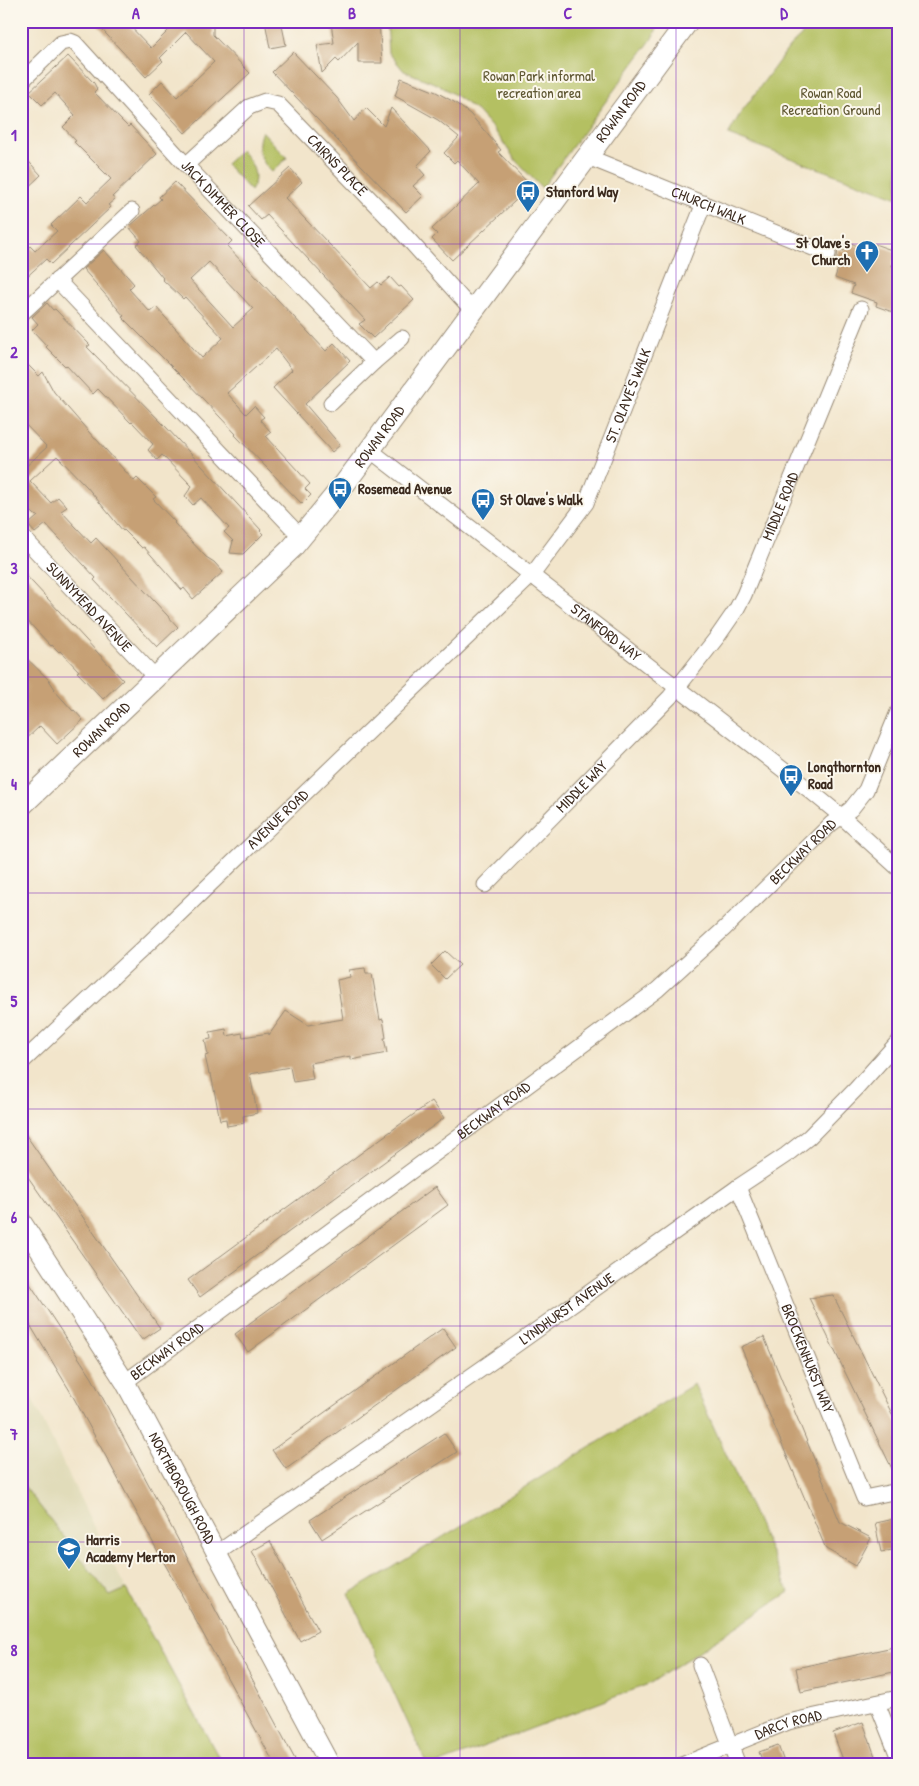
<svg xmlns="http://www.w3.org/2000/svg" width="919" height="1786" font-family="'Patrick Hand',sans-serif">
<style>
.built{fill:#e1dcba}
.green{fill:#b4c062;stroke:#787540}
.building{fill:#c6a074;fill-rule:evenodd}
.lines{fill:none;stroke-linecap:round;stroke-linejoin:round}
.minor-casing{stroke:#968874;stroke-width:17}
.tertiary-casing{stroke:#968874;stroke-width:21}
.secondary-casing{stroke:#968874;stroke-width:23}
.minor{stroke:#fff;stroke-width:15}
.tertiary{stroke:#fff;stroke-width:19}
.secondary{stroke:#fff;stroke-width:21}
.grid{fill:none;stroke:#7b2cbf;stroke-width:1;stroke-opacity:0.55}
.labels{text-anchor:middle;stroke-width:4;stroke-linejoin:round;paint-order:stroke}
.park-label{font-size:15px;fill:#5f5732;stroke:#fbf7ec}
.street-label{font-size:15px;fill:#3b2a1e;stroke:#fbf7ec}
.poi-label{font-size:15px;font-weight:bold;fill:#3b2a1e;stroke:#fbf7ec;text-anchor:start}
.neatline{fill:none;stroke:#7b2cbf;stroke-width:2}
.grid-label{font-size:16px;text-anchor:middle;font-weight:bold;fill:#7b2cbf}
</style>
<rect width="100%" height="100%" fill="#fbf7ec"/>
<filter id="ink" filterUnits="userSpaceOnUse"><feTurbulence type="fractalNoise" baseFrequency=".02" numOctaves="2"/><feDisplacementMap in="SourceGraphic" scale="10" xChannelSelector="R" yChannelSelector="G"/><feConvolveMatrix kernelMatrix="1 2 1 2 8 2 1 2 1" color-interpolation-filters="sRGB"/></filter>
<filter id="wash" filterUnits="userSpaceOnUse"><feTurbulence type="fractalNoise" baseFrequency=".0096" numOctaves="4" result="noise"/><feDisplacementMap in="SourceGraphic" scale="20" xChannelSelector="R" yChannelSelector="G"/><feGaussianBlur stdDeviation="1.12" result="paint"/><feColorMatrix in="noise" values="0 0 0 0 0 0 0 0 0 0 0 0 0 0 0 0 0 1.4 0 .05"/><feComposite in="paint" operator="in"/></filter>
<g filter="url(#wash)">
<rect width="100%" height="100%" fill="#f2e5cb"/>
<polygon class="built" points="21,1376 106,1552 223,1765 21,1765"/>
<g class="green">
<polygon points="387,21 661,21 651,40 542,188 517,162 495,131 477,111 455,95 439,85 404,71 389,53"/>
<polygon points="817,21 898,21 898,198 728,135 740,114 790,46"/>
<path d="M262,131L287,158L272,172C260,161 255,147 262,131Z"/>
<path d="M241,150C252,162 260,175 251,191L226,164Z"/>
<polygon points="694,1384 789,1592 649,1684 435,1765 427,1765 349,1594"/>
<polygon points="21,1482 110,1596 126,1589 223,1765 21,1765"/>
</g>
<g id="blocks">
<g class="building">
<polygon points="94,21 125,21 151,48 177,22 175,21 213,21 213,35 250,73 185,133 149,94 162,81 177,97 214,62 186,32 160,58 163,61 146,77"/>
<polygon points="265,21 281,21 286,45 270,48"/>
<polygon points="341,21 379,21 382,63 358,63 358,42 339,62 336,59 322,73 317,45 334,43 331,23"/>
<polygon points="293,52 337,98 354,121 366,108 384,126 391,108 431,151 417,166 425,175 413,186 423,196 406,212 272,72"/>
<polygon points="68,56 94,83 97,89 94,92 122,121 128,127 130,125 157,154 112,197 115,199 108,205 111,207 51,264 46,259 21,282 21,254 30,246 35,251 57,231 51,225 81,196 87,202 111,179 74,142 76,141 63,127 75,115 55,93 42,105 29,92"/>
<polygon points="401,78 436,92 454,102 470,114 501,150 498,152 531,186 452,260 432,239 437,234 432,229 479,184 457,160 454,163 444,153 459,137 438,120 395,96"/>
<polygon points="21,153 41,175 21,194"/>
<polygon points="290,168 302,182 285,198 371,288 378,282 381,285 390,277 399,287 401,286 414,300 373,338 359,324 365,320 267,215 261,220 248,206"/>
<path d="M175,182L232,241L227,246L326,351L334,343L350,361L305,404L340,445L332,452L273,388L292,370L276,349L227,393L246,414L254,406L264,417L260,420L271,432L266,436L310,484L305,489L311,495L302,504L235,435L236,434L187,382L122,317L124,316L83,269L104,250L134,284L129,289L150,312L156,307L202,358L223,338L185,297L183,299L162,279L163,278L136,245L141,241L129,227L161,199L159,197ZM209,262L253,309L233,327L190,280Z"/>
<polygon points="847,242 867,249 869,242 897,252 892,266 898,268 898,314 876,306 877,302 851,293 854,285 835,278 839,265 833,263 837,257 838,249 844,251"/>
<polygon points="47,303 53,310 55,309 90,345 87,347 166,427 261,530 260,531 263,534 243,554 230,553 233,541 224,532 229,528 201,498 193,505 185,496 192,486 162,455 157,460 148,450 153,444 132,422 131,423 98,389 93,394 66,365 65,366 46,347 47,346 32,330 38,324 32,317"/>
<polygon points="21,358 39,376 43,372 54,392 95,439 96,439 134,481 137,478 156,497 153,499 175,522 174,523 206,557 214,562 223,572 193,599 184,588 182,590 144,547 142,548 124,530 123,531 87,487 57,456 30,481 51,503 58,497 67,507 61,511 91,543 96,538 178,627 157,647 94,580 96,578 46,524 35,533 28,525 38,516 35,515 21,501 21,471 47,447 21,420"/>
<polygon points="21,570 123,680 103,699 77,672 79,671 60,651 59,652 52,645 51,646 21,614"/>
<polygon points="21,653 49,680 55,689 54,690 73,711 74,710 83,720 57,744 40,726 21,744"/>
<polygon points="445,951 460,965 445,979 431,965"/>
<polygon points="365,968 366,974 372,974 380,1020 383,1019 386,1038 384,1038 387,1053 351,1060 351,1056 310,1063 313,1079 293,1082 290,1067 250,1074 257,1113 243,1116 244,1123 227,1126 226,1119 220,1120 211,1074 209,1074 205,1056 208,1055 205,1040 211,1039 210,1032 226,1029 227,1036 242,1033 243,1037 269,1033 269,1035 286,1011 308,1025 343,1019 337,980 350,977 349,970"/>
<polygon points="432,1101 444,1118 200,1297 188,1280"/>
<polygon points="21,1128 160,1328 142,1340 21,1167"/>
<polygon points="435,1187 448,1205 248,1352 235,1334"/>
<polygon points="21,1270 92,1378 298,1765 275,1765 70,1391 21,1310"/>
<polygon points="833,1295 898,1426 898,1481 809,1298"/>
<polygon points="443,1328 456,1347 286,1469 272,1450"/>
<polygon points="764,1337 840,1522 871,1538 856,1566 826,1549 741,1347"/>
<polygon points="444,1433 457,1452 322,1539 310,1520"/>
<polygon points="898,1518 898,1549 881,1552 875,1523"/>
<polygon points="270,1541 318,1631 300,1641 252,1551"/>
<polygon points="898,1646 898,1671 801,1692 796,1668"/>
<polygon points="863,1722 878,1765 845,1765 833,1733"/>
<polygon points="778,1745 785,1765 764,1765 759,1752"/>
</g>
</g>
</g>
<g filter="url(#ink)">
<use href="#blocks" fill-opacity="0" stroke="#968874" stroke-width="1"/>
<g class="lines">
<g class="minor-casing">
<g id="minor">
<path id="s1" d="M21,82L61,43L70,41L75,43L186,165L374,362"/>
<path id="s2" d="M588,157L828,254"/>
<path id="s3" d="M186,165L249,107L265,101L278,104L400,230L473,311"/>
<polyline points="57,280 302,538"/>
<polyline points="21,314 132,211"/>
<polyline points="331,403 374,362 402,338"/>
<path id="s4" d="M370,450L808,789L841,816L898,868"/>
<path id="s5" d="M21,535L156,678"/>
<path id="s6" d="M485,885L670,697L718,636L736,610L744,595L861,309"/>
<path id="s7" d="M21,1063L151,941L532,575L586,503L704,203"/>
<path id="s8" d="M738,1187L864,1498L898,1491"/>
<path id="s9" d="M125,1382L657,990L725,928L831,824L851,809L866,790L898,712"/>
<path id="s10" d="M216,1554L510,1349L738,1187L786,1155L809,1137L856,1089L898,1042"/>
<polyline points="700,1665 738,1765"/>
<polyline points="877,1703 898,1756"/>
<path id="s11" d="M682,1765L788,1722L898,1698"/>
</g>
</g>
<g class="tertiary-casing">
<g id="tertiary">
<path id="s12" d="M21,1221L125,1382L330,1765"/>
</g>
</g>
<g class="secondary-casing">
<g id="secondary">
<path id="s13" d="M21,806L292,548L343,486L688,21"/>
</g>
</g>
<use href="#minor" class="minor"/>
<use href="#tertiary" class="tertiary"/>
<use href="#secondary" class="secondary"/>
</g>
</g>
<path class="grid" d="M244,21V1765M460,21V1765M676,21V1765M21,244H898M21,460H898M21,677H898M21,893H898M21,1109H898M21,1326H898M21,1542H898"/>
<defs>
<g id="bus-pin" transform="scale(1.25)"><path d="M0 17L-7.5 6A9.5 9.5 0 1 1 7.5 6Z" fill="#1f6fb2" stroke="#fbf7ec"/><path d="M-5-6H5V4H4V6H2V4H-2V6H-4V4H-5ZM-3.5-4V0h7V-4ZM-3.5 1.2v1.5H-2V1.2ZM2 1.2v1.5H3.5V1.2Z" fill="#fff"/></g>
<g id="church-pin" transform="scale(1.25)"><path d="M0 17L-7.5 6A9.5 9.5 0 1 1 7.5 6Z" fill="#1f6fb2" stroke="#fbf7ec"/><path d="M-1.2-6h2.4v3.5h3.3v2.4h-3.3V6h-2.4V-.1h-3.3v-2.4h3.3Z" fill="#fff"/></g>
<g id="school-pin" transform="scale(1.25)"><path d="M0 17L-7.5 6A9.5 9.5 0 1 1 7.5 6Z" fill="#1f6fb2" stroke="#fbf7ec"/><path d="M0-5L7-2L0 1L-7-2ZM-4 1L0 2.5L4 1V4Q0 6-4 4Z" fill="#fff"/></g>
</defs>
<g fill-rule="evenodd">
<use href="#bus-pin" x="528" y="192"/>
<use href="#church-pin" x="867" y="252"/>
<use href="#bus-pin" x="340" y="489"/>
<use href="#bus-pin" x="483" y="500"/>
<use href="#bus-pin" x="791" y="776"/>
<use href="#school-pin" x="69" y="1549"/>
</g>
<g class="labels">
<g class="park-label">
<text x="539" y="81">Rowan Park informal<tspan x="539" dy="17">recreation area</tspan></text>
<text x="831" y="98">Rowan Road<tspan x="831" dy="17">Recreation Ground</tspan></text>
</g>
<g class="street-label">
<text dy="5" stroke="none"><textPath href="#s13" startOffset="921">ROWAN ROAD</textPath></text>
<text dy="5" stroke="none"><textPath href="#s3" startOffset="201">CAIRNS PLACE</textPath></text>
<text dy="5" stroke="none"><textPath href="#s1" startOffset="289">JACK DIMMER CLOSE</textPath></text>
<text dy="5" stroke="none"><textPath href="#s2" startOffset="130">CHURCH WALK</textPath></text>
<text dy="5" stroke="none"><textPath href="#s7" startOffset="912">ST. OLAVE'S WALK</textPath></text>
<text dy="5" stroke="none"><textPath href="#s13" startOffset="516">ROWAN ROAD</textPath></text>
<text dy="5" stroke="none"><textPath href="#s6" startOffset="486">MIDDLE ROAD</textPath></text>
<text dy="5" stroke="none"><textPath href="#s5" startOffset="99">SUNNYMEAD AVENUE</textPath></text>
<text dy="5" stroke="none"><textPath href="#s4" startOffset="298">STANFORD WAY</textPath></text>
<text dy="5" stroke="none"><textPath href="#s13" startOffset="111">ROWAN ROAD</textPath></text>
<text dy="5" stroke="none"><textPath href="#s6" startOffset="138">MIDDLE WAY</textPath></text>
<text dy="5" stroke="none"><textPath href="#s7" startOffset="354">AVENUE ROAD</textPath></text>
<text dy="5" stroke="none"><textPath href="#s9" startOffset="862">BECKWAY ROAD</textPath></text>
<text dy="5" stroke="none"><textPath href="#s9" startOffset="458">BECKWAY ROAD</textPath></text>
<text dy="5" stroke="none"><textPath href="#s10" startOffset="428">LYNDHURST AVENUE</textPath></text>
<text dy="5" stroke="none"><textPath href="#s9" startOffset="52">BECKWAY ROAD</textPath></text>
<text dy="5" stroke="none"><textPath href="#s8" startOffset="185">BROCKENHURST WAY</textPath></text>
<text dy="5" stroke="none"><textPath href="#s12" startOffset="312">NORTHBOROUGH ROAD</textPath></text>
<text dy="5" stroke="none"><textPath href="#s11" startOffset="114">DARCY ROAD</textPath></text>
</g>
<g class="poi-label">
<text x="546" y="197">Stanford Way</text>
<text x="850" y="248" text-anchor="end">St Olave's<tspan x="850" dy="17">Church</tspan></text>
<text x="358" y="494">Rosemead Avenue</text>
<text x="500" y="505">St Olave's Walk</text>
<text x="808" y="772">Longthornton<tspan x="808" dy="17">Road</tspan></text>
<text x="86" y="1545">Harris<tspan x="86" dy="17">Academy Merton</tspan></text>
</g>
</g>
<rect width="919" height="1786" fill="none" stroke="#fbf7ec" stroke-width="55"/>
<rect x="28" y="28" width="864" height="1730" class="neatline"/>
<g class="grid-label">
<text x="136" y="19">A</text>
<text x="352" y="19">B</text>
<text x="568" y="19">C</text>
<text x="784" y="19">D</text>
<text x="14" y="141">1</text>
<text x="14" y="358">2</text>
<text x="14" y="574">3</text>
<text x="14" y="790">4</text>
<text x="14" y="1007">5</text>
<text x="14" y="1223">6</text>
<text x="14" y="1440">7</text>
<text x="14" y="1656">8</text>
</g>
</svg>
